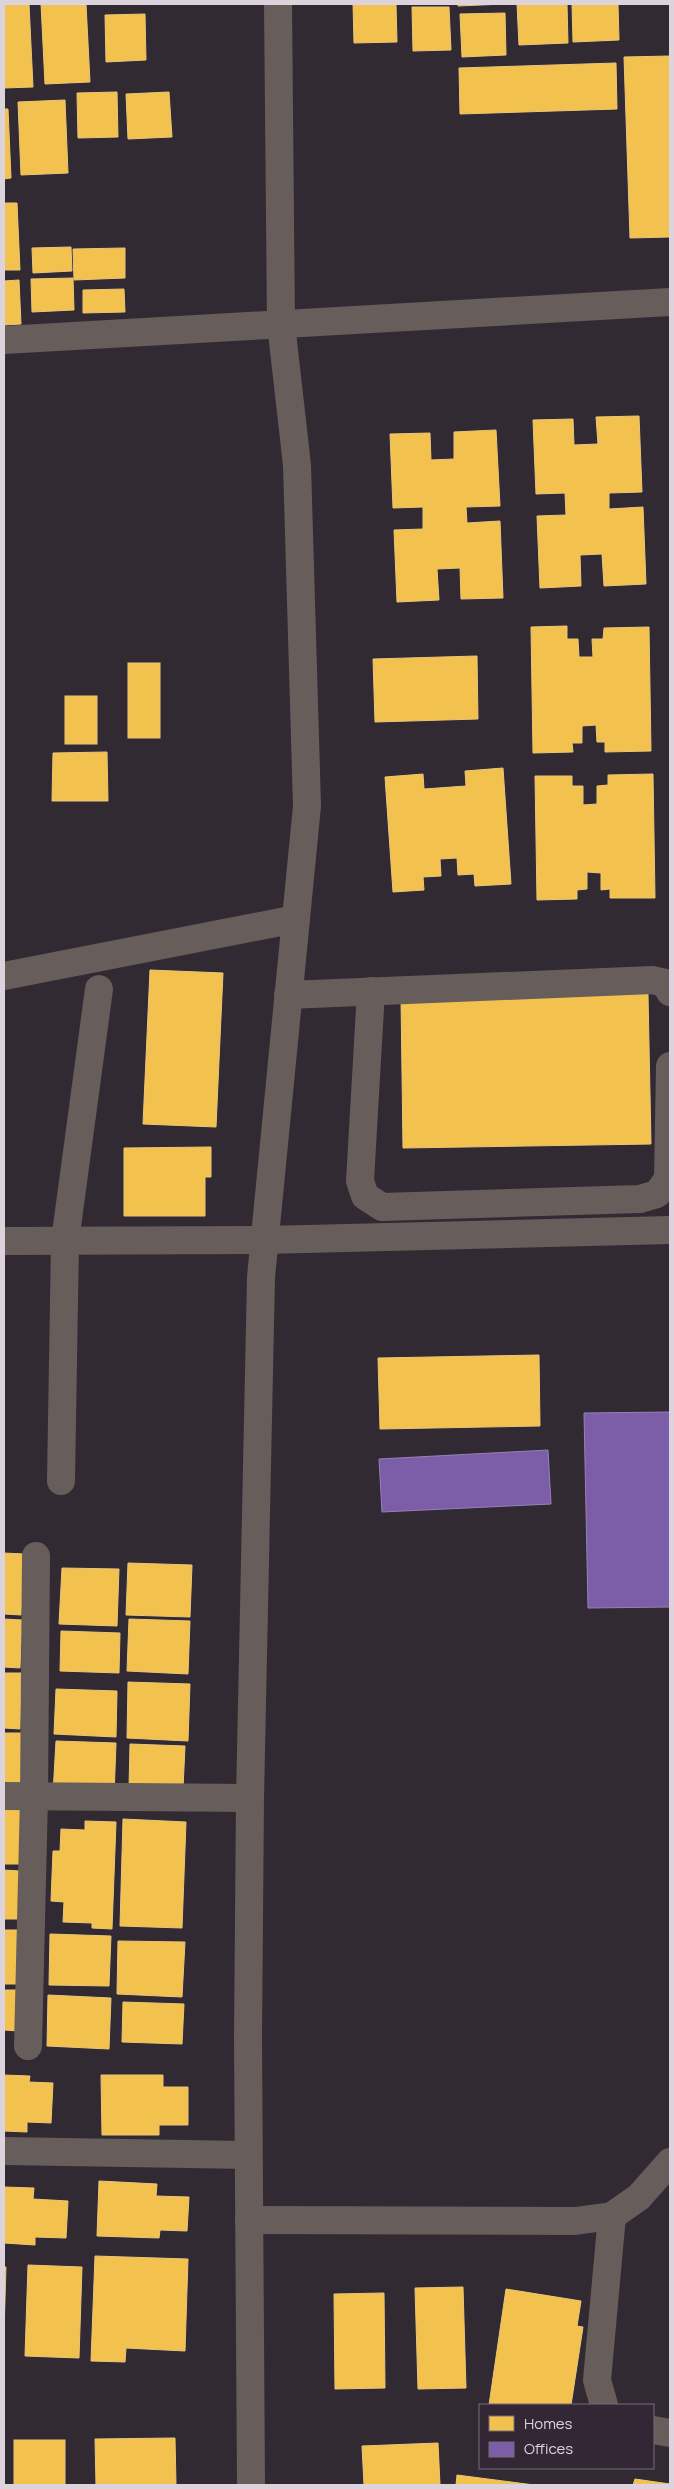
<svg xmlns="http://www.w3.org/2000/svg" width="674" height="2489" font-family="Manrope,sans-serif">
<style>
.homes{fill:#f2c14e;stroke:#ebc679}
.offices{fill:#7b5ea7;stroke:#9881b7}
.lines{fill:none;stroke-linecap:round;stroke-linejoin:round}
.minor{stroke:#675d5b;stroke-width:28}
.tertiary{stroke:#675d5b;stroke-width:28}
</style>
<rect width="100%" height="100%" fill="#312a32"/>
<g class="homes">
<polygon points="4,4 29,4 33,87 4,88"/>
<polygon points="41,4 86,4 90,82 45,84"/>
<polygon points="353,4 396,4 397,42 354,43"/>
<polygon points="458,4 504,4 458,6"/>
<polygon points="517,4 567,4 568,43 519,45"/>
<polygon points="572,4 618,4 619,40 573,42"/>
<polygon points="412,7 449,7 451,50 413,51"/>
<polygon points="505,13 506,55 462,57 460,14"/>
<polygon points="145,14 146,60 106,62 105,15"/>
<polygon points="670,56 670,237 630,238 624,57"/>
<polygon points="616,63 617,109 460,114 459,68"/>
<polygon points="117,92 118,137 78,138 77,93"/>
<polygon points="169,92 172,137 128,139 126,94"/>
<polygon points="65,100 68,173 21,175 18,102"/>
<polygon points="4,109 8,109 11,178 4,179"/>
<polygon points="4,203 17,203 20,270 4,270"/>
<polygon points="71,247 72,271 33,273 32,248"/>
<polygon points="125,248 125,278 74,280 73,249"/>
<polygon points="73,278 74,310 32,312 31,279"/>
<polygon points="19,280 21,324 4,325 4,281"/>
<polygon points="124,289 125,312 83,313 83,290"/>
<polygon points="639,416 642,492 609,493 609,509 643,507 646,584 604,586 602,554 580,555 581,586 540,588 537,516 566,515 565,493 536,494 533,420 573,419 574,445 598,444 596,417"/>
<polygon points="496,430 500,506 466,507 467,523 500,521 503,598 461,599 460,568 437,569 439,600 397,602 394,530 423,529 423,507 393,508 390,434 430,433 431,460 454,459 454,432"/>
<polygon points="567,626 567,639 578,639 579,657 593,657 592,639 603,639 604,628 649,627 651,751 605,752 605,742 597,742 596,725 582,726 582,743 572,743 573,752 533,753 531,627"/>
<polygon points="477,656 478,719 375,722 373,659"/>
<rect x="128" y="663" width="32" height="75"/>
<rect x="65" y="696" width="32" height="48"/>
<polygon points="107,752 108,801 52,801 53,753"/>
<polygon points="503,768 511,884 475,886 474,874 458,875 457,858 440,859 441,876 423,877 424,890 393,892 385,777 423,774 424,789 466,786 465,771"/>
<polygon points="653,774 655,898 610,898 610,889 601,890 601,873 587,872 587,889 577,890 577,899 537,900 535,776 572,776 572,786 583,786 583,805 597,804 597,786 608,785 608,775"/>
<polygon points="150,970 223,973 216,1127 143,1124"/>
<polygon points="648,994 651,1144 403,1148 401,998"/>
<polygon points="211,1147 211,1177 205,1177 205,1216 124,1216 124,1148"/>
<polygon points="539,1355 540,1426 380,1429 378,1358"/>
<polygon points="4,1553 24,1554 21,1615 4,1614"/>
<polygon points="128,1563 192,1565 190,1617 126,1615"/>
<polygon points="62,1568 119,1569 117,1626 59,1624"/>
<polygon points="4,1619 22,1620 20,1668 4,1667"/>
<polygon points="129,1619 190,1621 188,1674 127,1671"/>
<polygon points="61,1631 120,1633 119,1673 60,1671"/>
<polygon points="4,1673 21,1673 20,1729 4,1728"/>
<polygon points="128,1682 190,1684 188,1741 127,1738"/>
<polygon points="56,1689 117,1691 116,1737 54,1734"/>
<polygon points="4,1733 22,1733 20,1788 4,1787"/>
<polygon points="56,1741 116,1743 114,1797 53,1794"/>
<polygon points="130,1744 185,1746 183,1789 129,1788"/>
<polygon points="4,1805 25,1806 23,1864 4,1864"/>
<polygon points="123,1819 186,1822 182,1928 120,1926"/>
<polygon points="85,1821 116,1822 112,1929 92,1928 92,1923 63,1922 64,1902 51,1901 53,1851 60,1851 61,1829 85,1830"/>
<polygon points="4,1870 20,1871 18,1919 4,1919"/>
<polygon points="4,1930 24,1930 21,1984 4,1984"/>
<polygon points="50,1934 111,1936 109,1986 49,1985"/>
<polygon points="118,1941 185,1942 182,1997 117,1994"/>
<polygon points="4,1990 20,1990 18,2031 4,2030"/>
<polygon points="48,1995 111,1998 109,2049 47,2046"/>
<polygon points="123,2002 184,2004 182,2044 122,2042"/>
<polygon points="4,2075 30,2076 29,2082 53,2083 51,2123 27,2122 27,2132 4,2131"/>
<polygon points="101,2075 163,2075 163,2087 188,2087 188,2125 159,2125 159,2135 102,2135"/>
<polygon points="99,2181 157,2184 156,2196 189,2197 187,2231 160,2230 159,2238 97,2236"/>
<polygon points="4,2187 34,2188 33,2199 68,2201 66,2238 35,2237 35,2245 4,2243"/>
<polygon points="95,2256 188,2259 185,2351 126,2348 125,2362 91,2361"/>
<polygon points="28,2265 82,2267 79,2358 25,2356"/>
<polygon points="4,2267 6,2267 4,2332"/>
<polygon points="463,2287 466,2388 418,2389 415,2288"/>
<polygon points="506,2289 581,2301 577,2326 583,2327 571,2405 489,2405"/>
<polygon points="384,2293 385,2388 335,2389 334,2294"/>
<polygon points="175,2438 176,2485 96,2485 95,2439"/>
<rect x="14" y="2440" width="51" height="45"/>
<polygon points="438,2443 440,2485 364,2485 362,2446"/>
<polygon points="457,2475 534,2485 456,2485"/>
<polygon points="635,2479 670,2484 670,2485 633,2485"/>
</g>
<g class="offices">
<polygon points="670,1412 670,1607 588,1608 584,1413"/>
<polygon points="548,1450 551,1504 382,1512 379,1459"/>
</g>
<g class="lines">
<g class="minor">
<polyline points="4,976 296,919"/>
<polyline points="371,991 360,1181 365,1196 382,1207 640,1199 657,1194 668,1179 670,1066"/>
<polyline points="288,995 652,980 665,983 670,992"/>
<polyline points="4,1241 265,1240 670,1230"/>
<polyline points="61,1481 65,1241 99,989"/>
<polyline points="4,1796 250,1798"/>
<polyline points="28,2046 34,1797 36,1556"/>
<polyline points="4,2151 248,2155"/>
<polyline points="249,2220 575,2221 612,2216 639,2197 670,2162"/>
<polyline points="604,2405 597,2380 612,2216"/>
<polyline points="653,2430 670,2433"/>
</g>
<g class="tertiary">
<polyline points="4,340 670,302"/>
<polyline points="251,2485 248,2038 250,1798 261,1277 307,806 297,465 281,324 278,4"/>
</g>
</g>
<rect width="674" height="2489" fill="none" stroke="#dcd3dc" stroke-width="10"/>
<rect x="479" y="2404" width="175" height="65" fill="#342735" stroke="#776c78"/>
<rect x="489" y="2416" width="25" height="15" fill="#f2c14e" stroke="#776c78"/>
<text x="524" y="2429" font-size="15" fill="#dcd3dc">Homes</text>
<rect x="489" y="2442" width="25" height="15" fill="#7b5ea7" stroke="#776c78"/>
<text x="524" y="2454" font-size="15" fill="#dcd3dc">Offices</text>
</svg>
